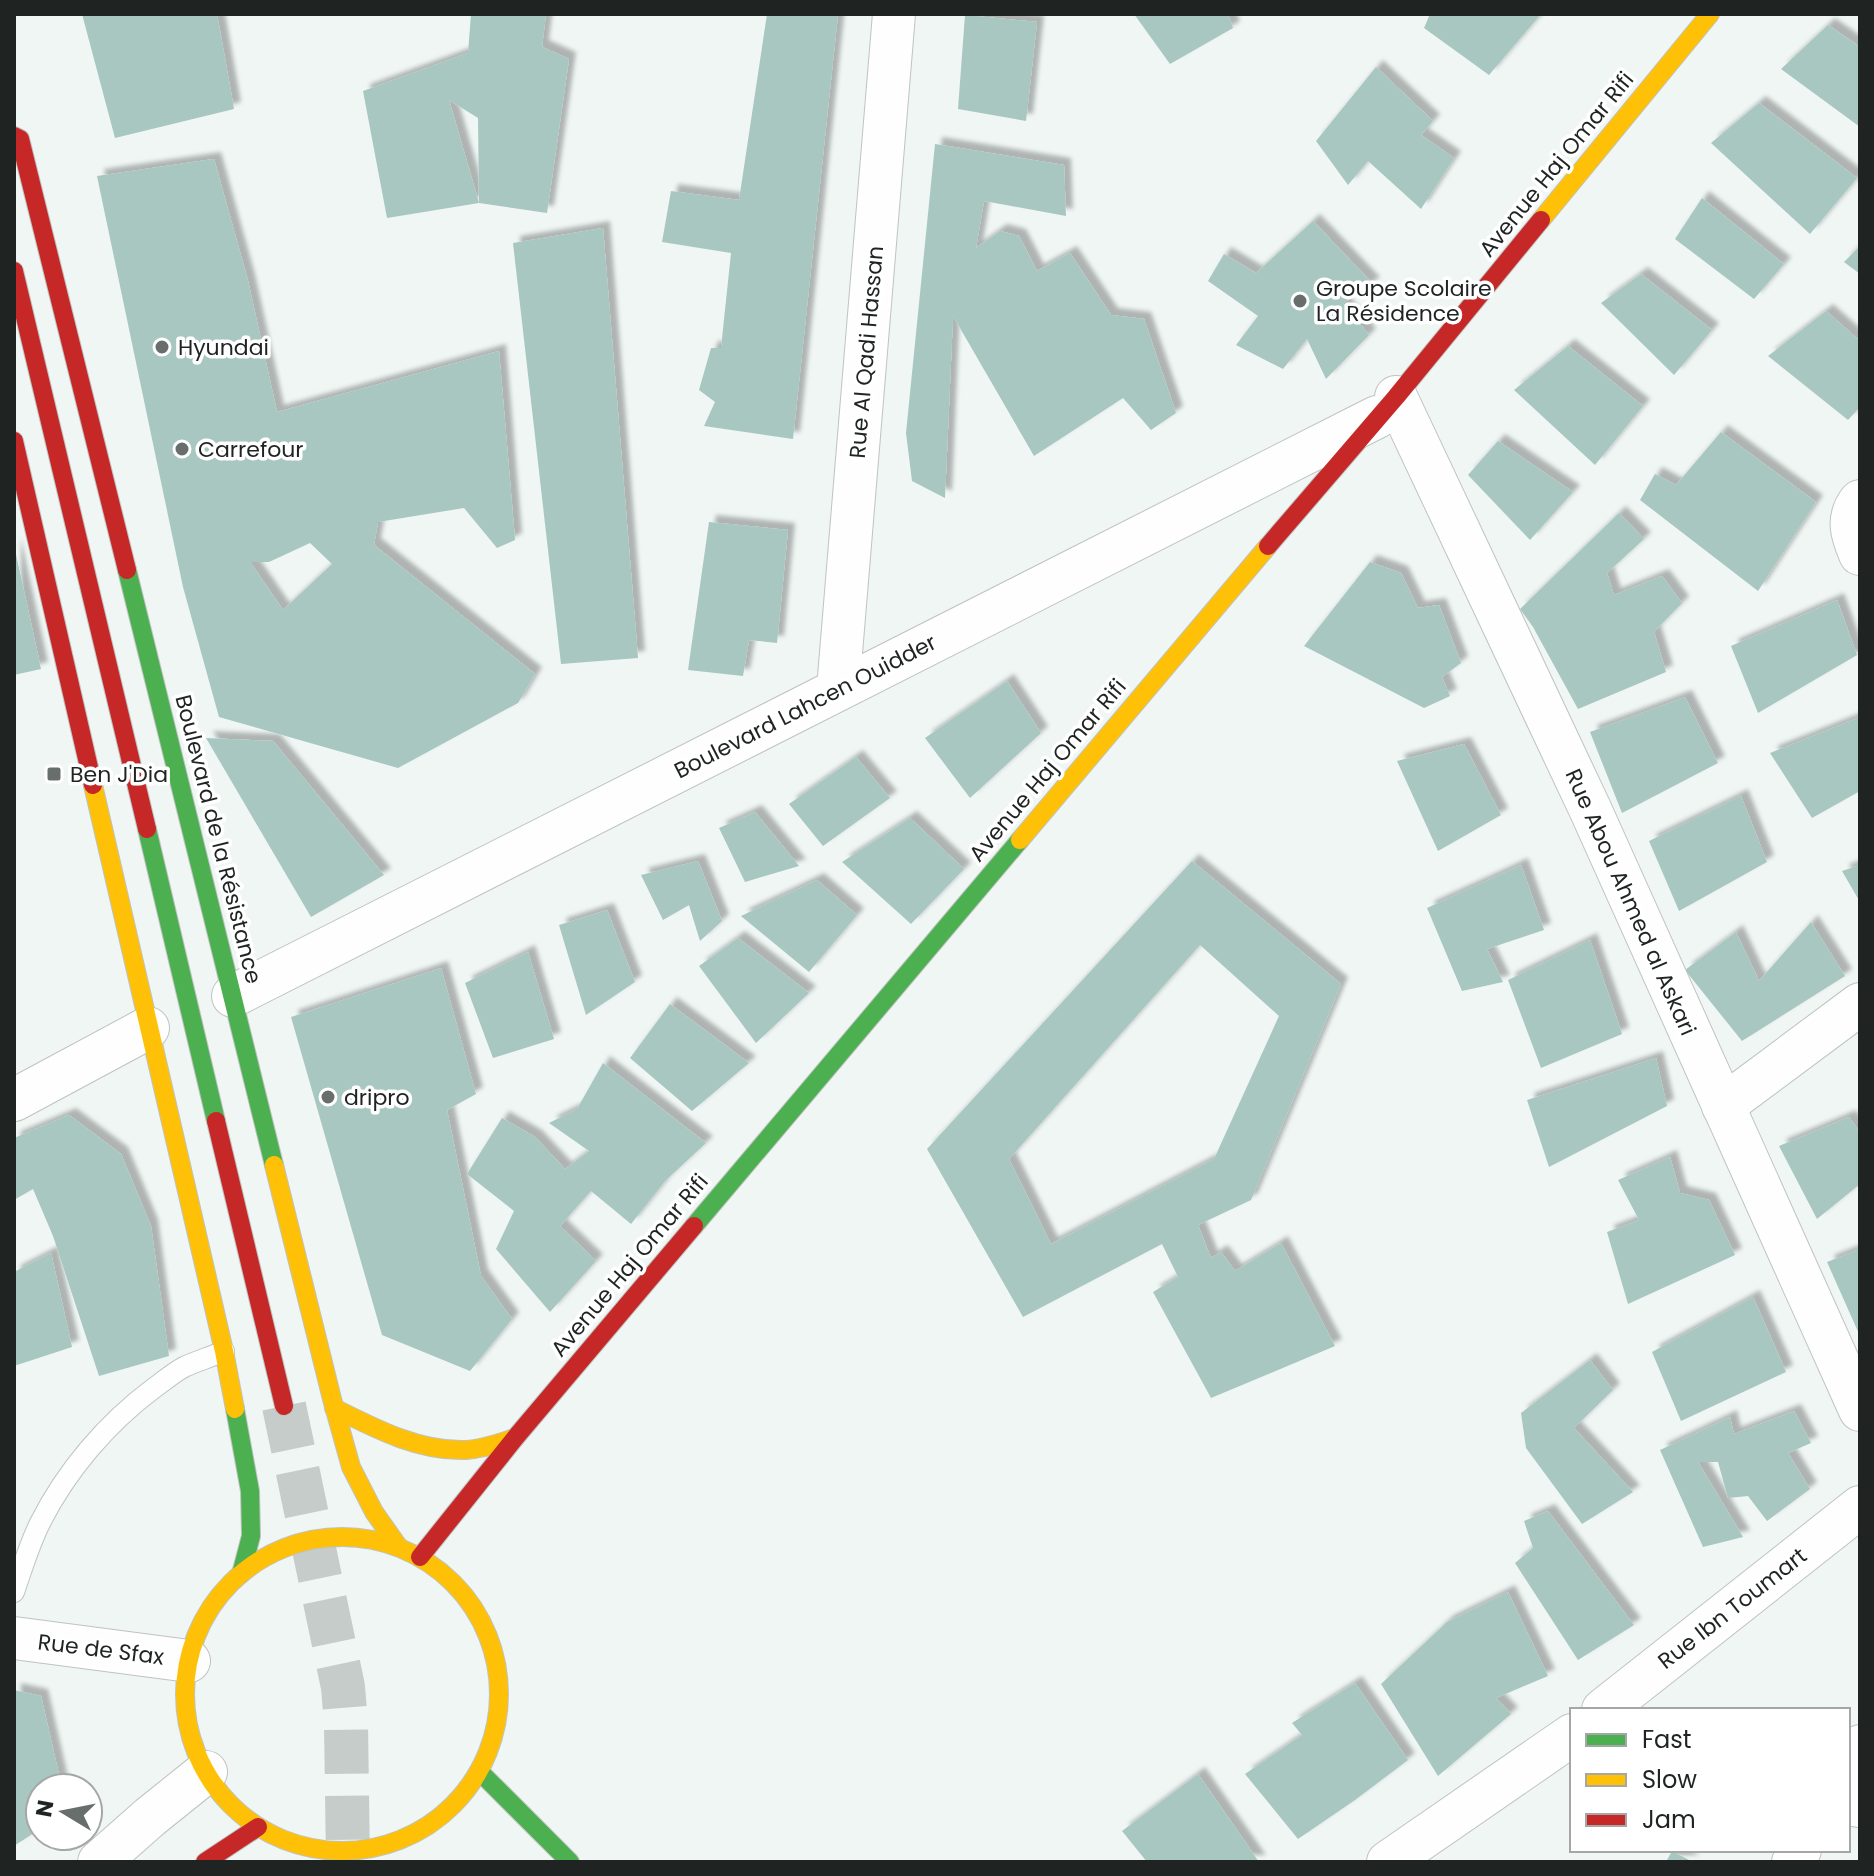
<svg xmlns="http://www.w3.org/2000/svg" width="1874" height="1876" font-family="Poppins,sans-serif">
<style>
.building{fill:#a8c7c1;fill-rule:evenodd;filter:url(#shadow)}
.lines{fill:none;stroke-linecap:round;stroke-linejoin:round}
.primary-tunnel{stroke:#c5ccca;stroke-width:44;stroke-dasharray:44 22;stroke-linecap:butt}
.lane-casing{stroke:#bfc3c2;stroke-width:22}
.street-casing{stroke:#bfc3c2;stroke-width:44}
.fast-casing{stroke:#bfc3c2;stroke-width:20}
.slow-casing{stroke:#bfc3c2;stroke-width:20}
.jam-casing{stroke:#bfc3c2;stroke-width:20}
.lane{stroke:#fdfefd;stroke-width:20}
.street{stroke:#fdfefd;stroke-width:42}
.fast{stroke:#4caf50;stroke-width:18}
.slow{stroke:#ffc107;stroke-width:18}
.jam{stroke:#c62828;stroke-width:18}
.poi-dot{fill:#686e6c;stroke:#fff;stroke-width:3}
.labels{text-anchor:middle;stroke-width:7;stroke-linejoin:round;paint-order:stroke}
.street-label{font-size:22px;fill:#1f2423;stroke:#fff}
.poi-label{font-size:22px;fill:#1f2423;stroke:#fff;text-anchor:start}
</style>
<defs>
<filter id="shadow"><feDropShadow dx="7" dy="-7" stdDeviation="2" flood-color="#0004"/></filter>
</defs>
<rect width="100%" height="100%" fill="#eff6f4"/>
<g class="building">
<polygon points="82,14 217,14 234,109 115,138"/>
<polygon points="471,14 546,14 542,47 569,59 547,213 479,203 478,118 449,100 479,203 387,218 363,91 468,53"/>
<polygon points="767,14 838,14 793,439 704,426 715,402 699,390 711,348 721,348 731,253 662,242 671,191 739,200"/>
<polygon points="1134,14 1228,14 1233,28 1170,64"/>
<polygon points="1430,14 1541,14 1489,75 1424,28"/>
<polygon points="965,15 1037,22 1026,121 958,109"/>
<polygon points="1828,25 1860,47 1860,127 1781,69"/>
<polygon points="1376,67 1433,121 1421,135 1454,158 1421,209 1368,161 1348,185 1316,141"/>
<polygon points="1759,103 1857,178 1810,234 1711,143"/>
<polygon points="935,144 1064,165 1066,216 984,201 976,248 1000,231 1019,236 1037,271 1070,253 1111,315 1144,319 1176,413 1151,430 1123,398 1034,456 953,316 945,498 912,481 906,433"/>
<path d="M214,159L248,281L277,412L499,351L515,540L497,548L464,508L378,522L374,545L535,674L518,703L398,768L219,717L183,587L97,176ZM310,543L332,564L283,610L250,562H269Z"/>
<polygon points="1702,198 1784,264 1754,299 1675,239"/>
<polygon points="1313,221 1373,284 1343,303 1369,335 1326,379 1307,339 1283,369 1236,345 1258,316 1208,281 1224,254 1256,273"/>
<polygon points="603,228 638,658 561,664 513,243"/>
<polygon points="1860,246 1860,274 1844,262"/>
<polygon points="1641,274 1712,330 1674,375 1601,303"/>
<polygon points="1826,311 1860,341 1860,407 1848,420 1768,356"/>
<polygon points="1568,346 1643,406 1595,465 1514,390"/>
<polygon points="1721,432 1816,502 1758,591 1640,500 1655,474 1676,485"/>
<polygon points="1498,441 1573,492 1530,540 1468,475"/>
<polygon points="1619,513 1644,539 1607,573 1614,595 1662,576 1682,603 1654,632 1666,672 1578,709 1533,627 1520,609"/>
<polygon points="709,522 788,530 777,643 749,640 743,676 688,670"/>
<polygon points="14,545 41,669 14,675"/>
<polygon points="1370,562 1401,573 1418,608 1439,605 1461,663 1442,677 1450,696 1424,708 1304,646"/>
<polygon points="1837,600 1857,655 1758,713 1731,646"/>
<polygon points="1007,681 1041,733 970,798 925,738"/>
<polygon points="1685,697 1718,763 1622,813 1590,732"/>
<polygon points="1860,717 1860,791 1812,818 1770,753"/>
<polygon points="206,738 273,741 384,875 311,917"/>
<polygon points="1464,744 1501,815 1438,851 1397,761"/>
<polygon points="856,757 890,798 823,846 789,804"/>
<polygon points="1741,796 1767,862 1679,911 1649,841"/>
<polygon points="755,812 799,866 745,882 719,828"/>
<polygon points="910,818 964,869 911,924 842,862"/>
<polygon points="698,861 722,921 700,941 689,905 663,920 641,875"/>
<path d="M1192,861L1341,984L1251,1200L1198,1225L1211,1258L1221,1252L1235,1271L1281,1243L1335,1346L1211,1398L1153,1292L1178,1277L1162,1244L1023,1317L927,1149ZM1200,945L1279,1016L1214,1159L1051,1244L1009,1159Z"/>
<polygon points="1521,865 1544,930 1487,949 1503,982 1462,991 1427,908"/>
<polygon points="1860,865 1860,902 1842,871"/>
<polygon points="817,880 857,915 809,972 741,916"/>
<polygon points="607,910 635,982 586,1015 559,925"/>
<polygon points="1811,922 1845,976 1742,1041 1685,970 1736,932 1759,981"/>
<polygon points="738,938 809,993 756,1043 699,966"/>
<polygon points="1590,940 1622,1034 1541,1068 1508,980"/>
<polygon points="528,952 554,1039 493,1058 465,983"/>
<polygon points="441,968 476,1094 447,1110 481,1276 512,1319 470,1371 382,1335 291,1017"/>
<polygon points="670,1004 749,1063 692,1111 630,1058"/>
<polygon points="1656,1058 1667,1106 1549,1167 1527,1100"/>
<polygon points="603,1063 706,1143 665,1181 631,1224 591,1191 560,1226 596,1261 550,1312 496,1249 514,1211 467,1174 502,1118 535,1137 565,1169 589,1151 549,1123 577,1109"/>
<polygon points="69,1115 121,1154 151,1226 169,1356 99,1376 53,1236 33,1189 14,1200 14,1138"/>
<polygon points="1849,1117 1860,1133 1860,1184 1817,1219 1779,1146"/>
<polygon points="1670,1157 1680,1193 1709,1200 1735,1255 1628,1304 1607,1232 1639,1220 1618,1180"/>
<polygon points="1860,1249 1860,1336 1827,1262"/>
<polygon points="51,1253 72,1347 14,1366 14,1272"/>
<polygon points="1753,1297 1786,1372 1681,1421 1652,1352"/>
<polygon points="1590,1360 1613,1390 1574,1428 1633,1492 1582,1524 1526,1448 1521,1413"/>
<polygon points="1794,1411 1811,1443 1788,1453 1810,1489 1767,1521 1748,1496 1728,1498 1718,1462 1698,1462 1743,1537 1703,1547 1660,1450 1730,1417 1734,1434"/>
<polygon points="1548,1511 1634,1625 1578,1660 1515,1563 1533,1548 1524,1521"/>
<polygon points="1508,1592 1548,1676 1496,1698 1511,1714 1438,1776 1381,1684 1447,1622"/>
<polygon points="1355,1683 1408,1760 1355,1800 1298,1839 1245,1774 1302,1735 1292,1723"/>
<polygon points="14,1690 41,1696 62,1788 40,1788 40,1829 14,1846"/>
<polygon points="1198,1774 1259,1862 1147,1862 1122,1831"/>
<polygon points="1672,1851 1693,1862 1666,1862"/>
</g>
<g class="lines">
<polyline class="primary-tunnel" points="284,1406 343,1687 346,1724 348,1862"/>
<g class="lane-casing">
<path id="lane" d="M14,1592C22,1569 29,1545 40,1523C66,1471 107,1423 154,1388C164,1381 173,1373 184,1367C197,1361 211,1357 224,1351"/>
</g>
<g class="street-casing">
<g id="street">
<polyline points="1396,397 1591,811 1860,1410"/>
<path d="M1860,501C1846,519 1852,535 1860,554"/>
<polyline points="838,689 894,14"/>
<polyline points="233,996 1377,417"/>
<polyline points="14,1100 148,1028"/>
<polyline points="1723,1106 1860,1004"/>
<polyline points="14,1638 189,1661"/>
<polyline points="1603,1710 1860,1507"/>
<polyline points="1848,1766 1860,1746"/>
<polyline points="1848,1804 1860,1806"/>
<polyline points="99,1862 150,1817 206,1772"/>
<polyline points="1388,1862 1572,1735"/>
<polyline points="1793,1862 1800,1850"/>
</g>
</g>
<g class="fast-casing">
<g id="fast">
<polyline points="127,570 274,1165"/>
<polyline points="147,829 216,1121"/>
<polyline points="694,1226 1020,840"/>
<polyline points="235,1409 250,1491 251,1536 241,1574"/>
<polyline points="479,1771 570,1862"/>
</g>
</g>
<g class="slow-casing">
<g id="slow">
<polyline points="1541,220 1710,14"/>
<polyline points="93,785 224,1351 235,1409"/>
<polyline points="1020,840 1268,546"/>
<polyline points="274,1165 332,1399 351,1467 374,1512 398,1546"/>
<path d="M334,1408C374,1428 419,1452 466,1450C483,1449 499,1443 515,1438"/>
<circle cx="342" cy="1694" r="157"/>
</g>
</g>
<g class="jam-casing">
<g id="jam">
<polyline points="14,136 20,139 127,570"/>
<polyline points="14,271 147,829"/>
<polyline points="14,441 93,785"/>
<polyline points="1268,546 1396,397 1541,220"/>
<polyline points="216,1121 284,1406"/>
<polyline points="420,1557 515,1438 694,1226"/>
<polyline points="205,1862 258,1827"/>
</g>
</g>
<use href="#lane" class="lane"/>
<use href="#street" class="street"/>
<use href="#fast" class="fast"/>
<use href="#slow" class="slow"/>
<use href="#jam" class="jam"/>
</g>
<g class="poi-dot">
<circle cx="1300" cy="301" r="8"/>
<circle cx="162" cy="347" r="8"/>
<circle cx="182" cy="449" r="8"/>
<rect x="46" y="766" width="16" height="16" rx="4"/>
<circle cx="328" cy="1097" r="8"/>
</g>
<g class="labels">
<g class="street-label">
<text transform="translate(1556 164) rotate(-51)" y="8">Avenue Haj Omar Rifi</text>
<text transform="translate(866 352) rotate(-85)" y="8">Rue Al Qadi Hassan</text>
<text transform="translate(805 706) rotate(-27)" y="8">Boulevard Lahcen Ouidder</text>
<text transform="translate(1047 770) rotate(-50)" y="8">Avenue Haj Omar Rifi</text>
<text transform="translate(219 839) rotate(76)" y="8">Boulevard de la Résistance</text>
<text transform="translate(1631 902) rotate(66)" y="8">Rue Abou Ahmed al Askari</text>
<text transform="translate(629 1265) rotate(-50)" y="8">Avenue Haj Omar Rifi</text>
<text transform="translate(1732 1608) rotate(-38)" y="8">Rue Ibn Toumart</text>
<text transform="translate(101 1649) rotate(7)" y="8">Rue de Sfax</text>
</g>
<g class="poi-label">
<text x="1316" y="296">Groupe Scolaire<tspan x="1316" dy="25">La Résidence</tspan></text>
<text x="178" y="355">Hyundai</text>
<text x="198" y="457">Carrefour</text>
<text x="70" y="782">Ben J'Dia</text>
<text x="344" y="1105">dripro</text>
</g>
</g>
<rect width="1874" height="1876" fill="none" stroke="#1f2423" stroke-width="32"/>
<rect x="1570" y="1708" width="280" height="144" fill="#ffffff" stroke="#a5a7a7" stroke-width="2"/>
<rect x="1586" y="1734" width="40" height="12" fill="#4caf50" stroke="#a5a7a7" stroke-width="2"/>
<text x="1642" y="1748" font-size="24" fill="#1f2423">Fast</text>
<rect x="1586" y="1774" width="40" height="12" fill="#ffc107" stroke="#a5a7a7" stroke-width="2"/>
<text x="1642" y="1788" font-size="24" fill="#1f2423">Slow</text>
<rect x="1586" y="1814" width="40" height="12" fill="#c62828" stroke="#a5a7a7" stroke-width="2"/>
<text x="1642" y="1828" font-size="24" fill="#1f2423">Jam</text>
<g transform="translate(64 1812) rotate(280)"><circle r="38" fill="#ffffff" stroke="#a5a7a7" stroke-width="2"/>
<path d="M0-6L14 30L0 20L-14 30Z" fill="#686e6c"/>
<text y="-12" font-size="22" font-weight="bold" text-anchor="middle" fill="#1f2423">N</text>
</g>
</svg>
